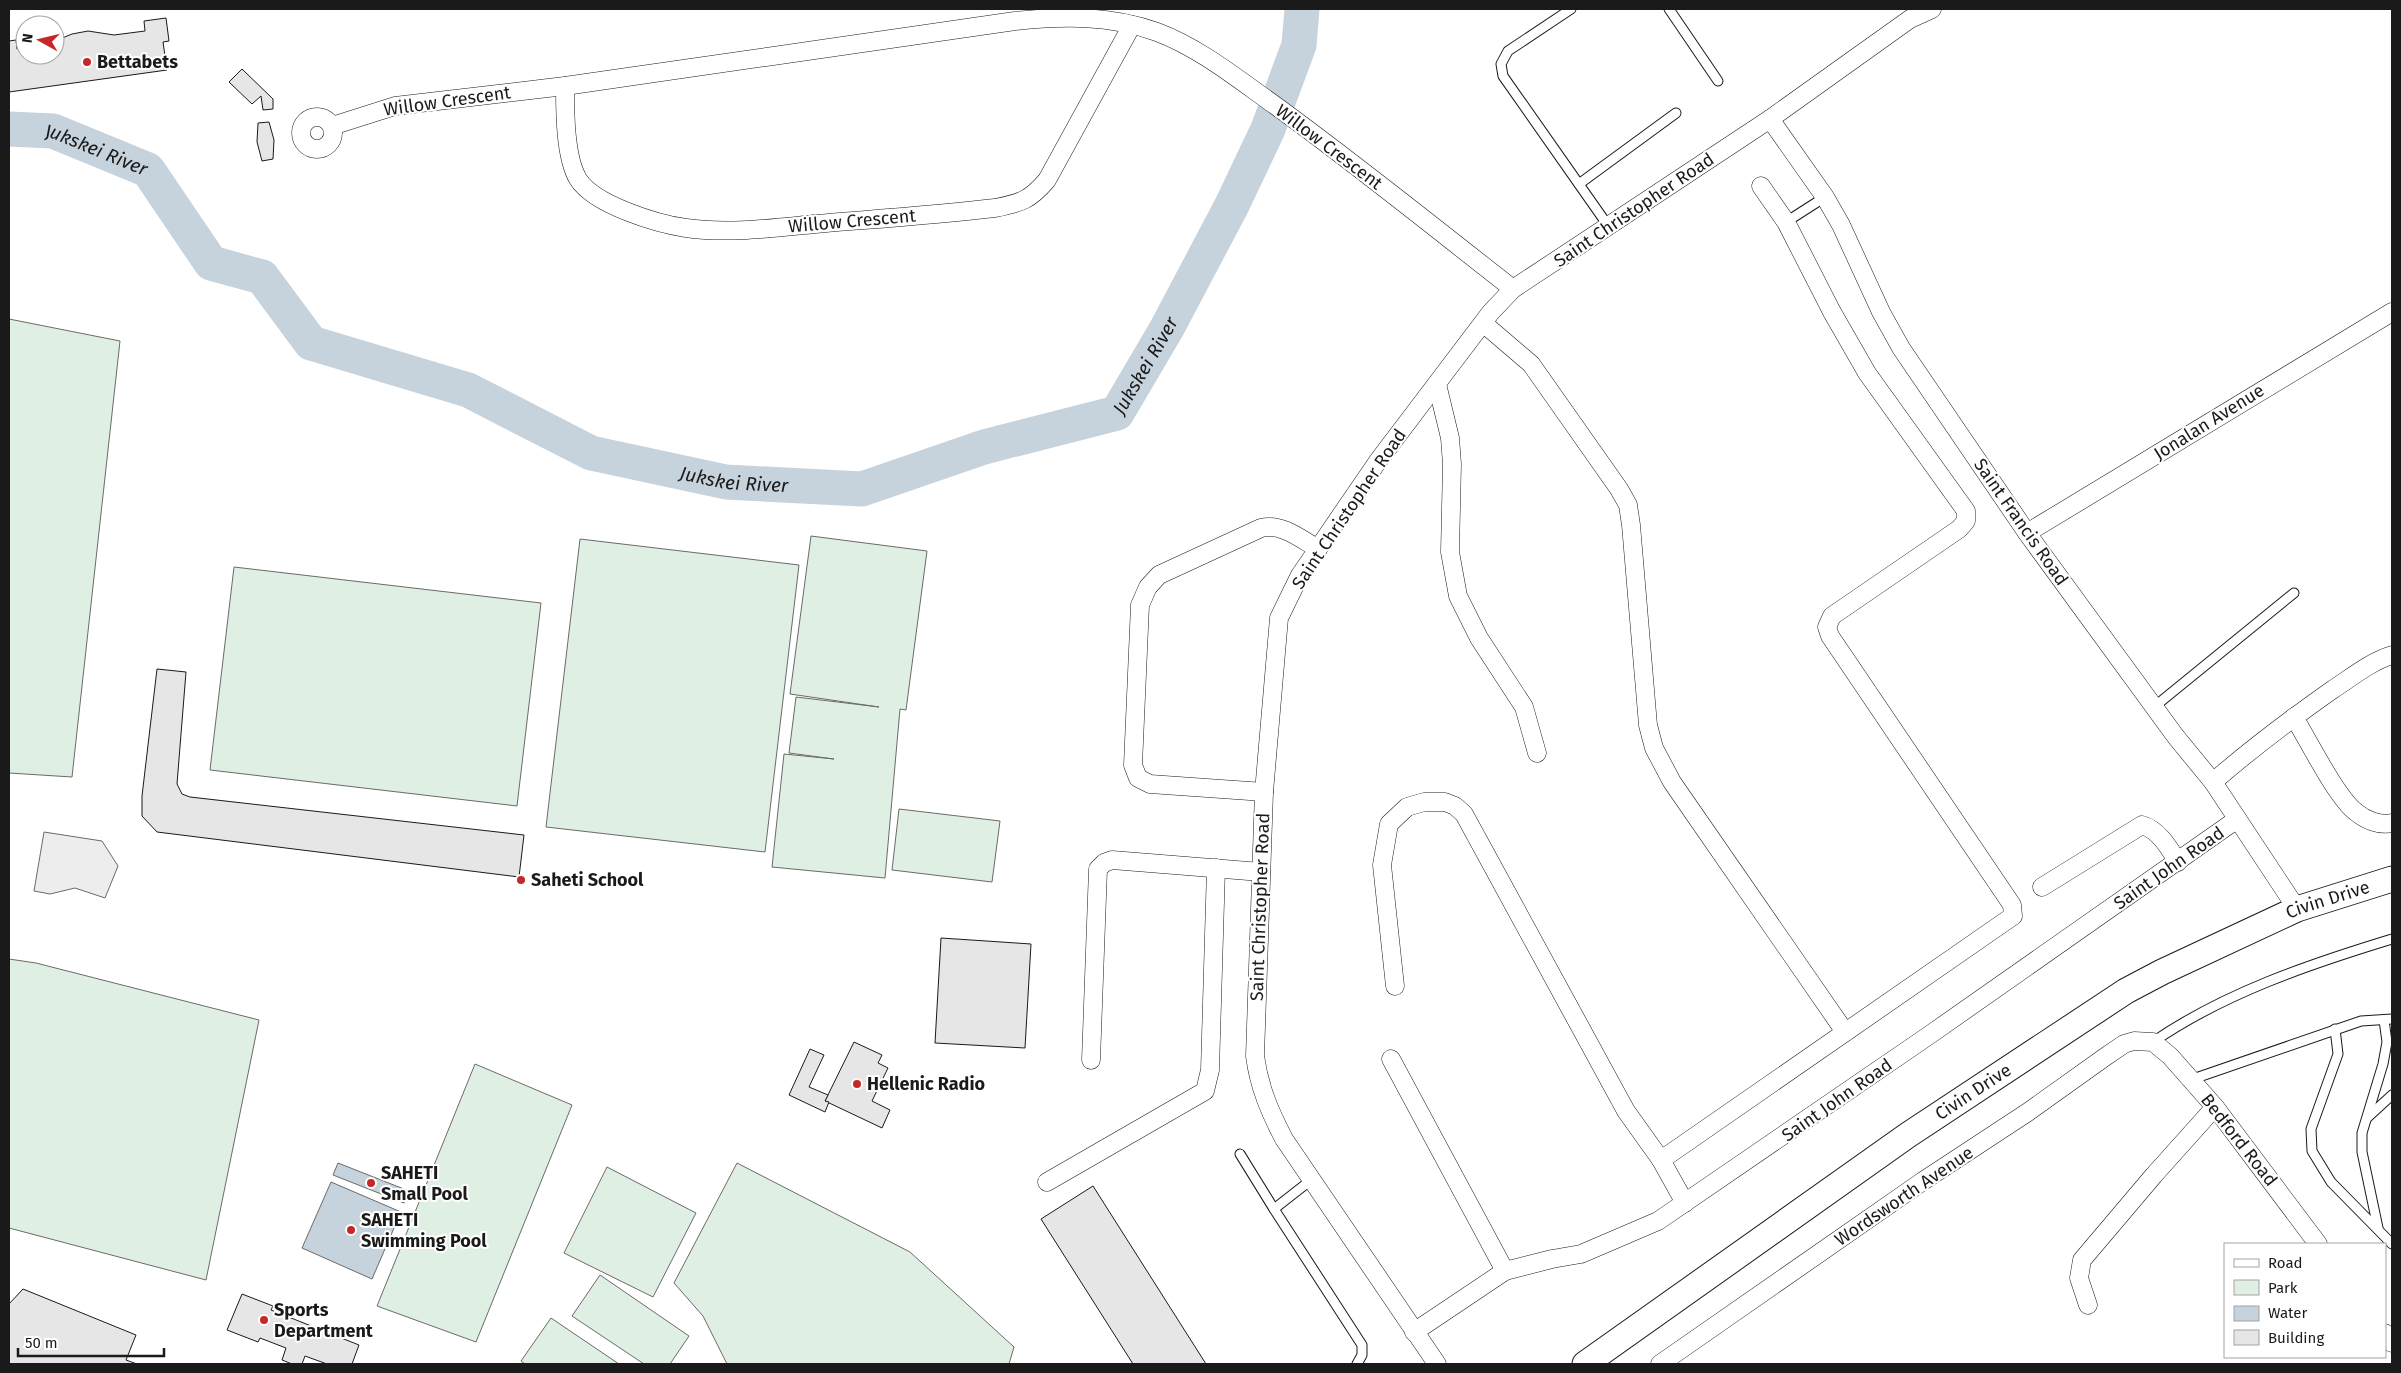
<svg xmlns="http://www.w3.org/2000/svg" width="2401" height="1373" font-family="'Fira Sans',sans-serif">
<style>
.green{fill:#e0efe3;stroke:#6a6a6a}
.parking{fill:#ededed;stroke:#6a6a6a}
.water{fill:#c6d2dc;stroke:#6a6a6a}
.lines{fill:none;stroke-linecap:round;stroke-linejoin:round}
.river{stroke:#c6d2dc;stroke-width:35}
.building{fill:#e6e6e6;stroke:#1a1a1a}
.lane-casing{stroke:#1a1a1a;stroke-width:11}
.street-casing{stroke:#1a1a1a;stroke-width:19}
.secondary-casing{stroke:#1a1a1a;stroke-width:27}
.lane{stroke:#fff;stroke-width:9}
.street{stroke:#fff;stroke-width:18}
.secondary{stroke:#fff;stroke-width:25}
.poi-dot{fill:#c62828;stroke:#fff;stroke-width:2}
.labels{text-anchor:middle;stroke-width:4;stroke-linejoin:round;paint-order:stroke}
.poi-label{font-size:18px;font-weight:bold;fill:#1a1a1a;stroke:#fff;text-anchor:start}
.street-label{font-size:18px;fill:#1a1a1a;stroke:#fff}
.water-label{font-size:19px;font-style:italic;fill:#1a1a1a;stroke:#fff}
</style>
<rect width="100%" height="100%" fill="#fff"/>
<g class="green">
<polygon points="9,319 120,341 72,777 9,773"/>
<polygon points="811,536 927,551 906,710 900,709 885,878 772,867 784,754 834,759 789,753 796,697 879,707 790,694"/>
<polygon points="580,539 799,565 765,852 546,827"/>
<polygon points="234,567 541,603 517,806 210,770"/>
<polygon points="899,809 1000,821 992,882 892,870"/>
<polygon points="9,959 36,963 259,1020 206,1280 9,1228"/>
<polygon points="475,1064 572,1105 476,1342 377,1306"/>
<polygon points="737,1163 910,1252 1014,1347 1009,1364 727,1364 703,1316 674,1283"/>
<polygon points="607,1167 696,1213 653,1297 564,1253"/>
<polygon points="600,1275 689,1336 670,1364 644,1364 572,1316"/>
<polygon points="551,1318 619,1364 525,1364 521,1361"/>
</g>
<polygon class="parking" points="44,832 102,841 118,866 105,898 75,888 50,894 34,891"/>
<g class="water">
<polygon points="338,1163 409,1191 404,1203 333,1175"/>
<polygon points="331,1182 401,1212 372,1279 302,1248"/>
</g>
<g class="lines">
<path class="river" id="s1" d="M9,129L53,131L148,170L211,263L262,277L311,343L468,390L591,453L726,482L862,489L984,447L1117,413L1167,328L1232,205L1268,129L1299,45L1302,9"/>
</g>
<g class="building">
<polygon points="166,18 169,41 163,42 167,70 9,92 9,41 16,40 17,49 25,48 25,55 55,55 55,41 72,34 88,31 114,35 145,31 144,21"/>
<polygon points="242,69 273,99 273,109 263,110 261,96 252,104 229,82"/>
<polygon points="269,122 274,140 273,159 262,161 257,142 258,123"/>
<polygon points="157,669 186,672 177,784 182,794 190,797 524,835 519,877 157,832 142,816 142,796"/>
<polygon points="941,938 1031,944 1025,1048 935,1043"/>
<polygon points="854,1042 882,1055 878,1063 888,1068 872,1101 890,1110 882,1128 825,1101"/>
<polygon points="810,1049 824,1055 809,1087 828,1095 825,1101 829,1102 825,1112 789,1095"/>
<polygon points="1093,1186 1206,1364 1133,1364 1041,1219"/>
<polygon points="23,1289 136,1335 126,1360 137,1364 9,1364 9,1304"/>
<polygon points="242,1294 273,1306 271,1310 359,1345 352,1364 327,1364 305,1356 302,1364 292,1364 282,1360 286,1348 260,1338 258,1342 227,1330"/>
</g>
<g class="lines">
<g class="lane-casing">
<g id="lane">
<polyline points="1571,9 1508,51 1501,64 1503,76 1609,227"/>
<polyline points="1669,9 1718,81"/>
<polyline points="1579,184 1676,113"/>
<polyline points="1786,222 1825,197"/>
<polyline points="2154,707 2294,593"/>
<polyline points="2335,1029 2338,1054 2311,1129 2312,1151 2331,1182 2392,1244"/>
<path d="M2153,1042C2224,993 2310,964 2392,939"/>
<polyline points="2190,1080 2361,1021 2392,1019"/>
<polyline points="2368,1117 2392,1095"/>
<polyline points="1240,1154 1274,1209"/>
<polyline points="1311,1180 1274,1209 1362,1345 1362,1355 1357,1364"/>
<polyline points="2378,1228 2362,1152 2362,1133 2383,1064 2387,1042 2384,1020"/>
</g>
</g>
<g class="street-casing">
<g id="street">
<path d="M565,86C565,112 565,157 578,179C594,205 658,224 686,228C728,234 773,228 815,224C875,219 935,215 995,208C1021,203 1030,200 1047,180L1132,25"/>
<circle cx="317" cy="133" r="16"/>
<polyline points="1770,119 1825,197 1841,225 1881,312 1901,348 2027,533 2176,737 2213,782 2297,909"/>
<path d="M332,126L395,106L565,86L1015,21C1064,16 1110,15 1157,32C1200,48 1239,80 1276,106C1357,165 1435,228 1513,289"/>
<polyline points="1483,323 1531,364 1619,489 1628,505 1631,525 1648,725 1654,748 1672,782 1845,1032"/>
<polyline points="1437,384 1450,438 1452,464 1450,552 1458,596 1479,638 1524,707 1537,753"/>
<polyline points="2027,533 2392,312"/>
<path d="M2294,717C2308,740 2337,798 2356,812C2365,820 2380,826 2392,823"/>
<path d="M2213,782C2251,749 2291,719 2332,690C2352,677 2370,662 2392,655"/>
<path d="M1264,792L1150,784L1138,778L1133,765L1140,605L1148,587L1159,575L1261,528C1282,523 1301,539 1318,549"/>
<path d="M2042,887L2142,825C2159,830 2169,848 2178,862"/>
<polyline points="1395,986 1382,865 1389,824 1407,807 1424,802 1445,802 1455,806 1464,814 1626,1111 1661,1160 2013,916 2012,905 1830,636 1827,627 1832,616 1959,529 1966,521 1966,511 1867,373 1832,312 1786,222 1761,186"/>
<polyline points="1391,1059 1505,1271"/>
<polyline points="1091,1060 1098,869 1104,863 1112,860 1261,872"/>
<polyline points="1661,1160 1685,1203"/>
<polyline points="1047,1182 1205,1091 1210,1070 1216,868"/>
<polyline points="2088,1305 2079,1278 2082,1260 2154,1175 2215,1107"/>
<polyline points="1414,1332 1505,1271 1552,1259 1581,1254 1658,1221 1928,1036 2236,820"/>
<polyline points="2385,1333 2392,1343"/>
<path d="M1437,1364L1284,1139C1270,1112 1259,1087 1255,1056L1264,792L1279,618L1300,575L1378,461L1491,312L1513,289L1770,119L1910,19L1932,9"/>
<polyline points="1660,1364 1923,1181 2028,1112 2105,1057 2124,1044 2134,1041 2153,1042 2170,1056 2215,1107 2318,1244"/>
</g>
</g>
<g class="secondary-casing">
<g id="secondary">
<path id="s2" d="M1585,1364L1908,1135L2126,991L2162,972L2297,909L2392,879"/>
</g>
</g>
<use href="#lane" class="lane"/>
<use href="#street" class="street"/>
<use href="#secondary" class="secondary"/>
</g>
<g class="poi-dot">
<circle cx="87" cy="62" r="5"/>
<circle cx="521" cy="880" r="5"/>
<circle cx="857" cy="1084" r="5"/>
<circle cx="371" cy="1183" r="5"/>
<circle cx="351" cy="1230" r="5"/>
<circle cx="264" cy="1320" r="5"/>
</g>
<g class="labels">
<g class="poi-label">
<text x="97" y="68">Bettabets</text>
<text x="531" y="886">Saheti School</text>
<text x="867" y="1090">Hellenic Radio</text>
<text x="381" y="1179">SAHETI<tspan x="381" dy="21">Small Pool</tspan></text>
<text x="361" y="1226">SAHETI<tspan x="361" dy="21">Swimming Pool</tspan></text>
<text x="274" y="1316">Sports<tspan x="274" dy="21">Department</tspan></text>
</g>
<g class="street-label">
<text transform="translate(447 101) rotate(-8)" y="6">Willow Crescent</text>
<text transform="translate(1329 147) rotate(37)" y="6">Willow Crescent</text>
<text transform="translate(1634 210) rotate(-34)" y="6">Saint Christopher Road</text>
<text transform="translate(852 221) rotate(-5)" y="6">Willow Crescent</text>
<text transform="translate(2209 422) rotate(-32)" y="6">Jonalan Avenue</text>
<text transform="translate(1349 509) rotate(-56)" y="6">Saint Christopher Road</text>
<text transform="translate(2021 522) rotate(55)" y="6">Saint Francis Road</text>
<text transform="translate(2169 868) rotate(-35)" y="6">Saint John Road</text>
<text dy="6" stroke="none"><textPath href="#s2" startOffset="879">Civin Drive</textPath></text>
<text transform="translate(1260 907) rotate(-88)" y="6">Saint Christopher Road</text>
<text dy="6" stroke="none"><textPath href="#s2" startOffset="474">Civin Drive</textPath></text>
<text transform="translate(1837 1100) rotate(-35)" y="6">Saint John Road</text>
<text transform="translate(2239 1140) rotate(52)" y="6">Bedford Road</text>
<text transform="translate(1904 1196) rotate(-34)" y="6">Wordsworth Avenue</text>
</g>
<g class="water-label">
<text dy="7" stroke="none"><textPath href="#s1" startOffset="91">Jukskei River</textPath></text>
<text dy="7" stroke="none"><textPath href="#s1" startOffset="1292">Jukskei River</textPath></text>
<text dy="7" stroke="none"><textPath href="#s1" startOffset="842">Jukskei River</textPath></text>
</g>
</g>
<rect width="2401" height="1373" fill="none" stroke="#1a1a1a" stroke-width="20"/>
<rect x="2224" y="1243" width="162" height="115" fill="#ffffff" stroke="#a3a3a3"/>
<rect x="2234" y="1259" width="25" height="8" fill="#ffffff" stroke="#a3a3a3"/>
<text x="2268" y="1268" font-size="15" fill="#1a1a1a">Road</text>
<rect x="2234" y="1280" width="25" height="15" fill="#e0efe3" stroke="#a3a3a3"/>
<text x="2268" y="1293" font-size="15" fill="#1a1a1a">Park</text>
<rect x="2234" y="1306" width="25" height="15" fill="#c6d2dc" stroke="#a3a3a3"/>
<text x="2268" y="1318" font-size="15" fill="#1a1a1a">Water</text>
<rect x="2234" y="1330" width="25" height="15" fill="#e6e6e6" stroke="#a3a3a3"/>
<text x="2268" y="1343" font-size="15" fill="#1a1a1a">Building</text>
<g transform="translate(40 40) rotate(278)"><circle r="24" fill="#ffffff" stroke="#a3a3a3"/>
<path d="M0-4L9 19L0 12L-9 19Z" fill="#c62828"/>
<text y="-8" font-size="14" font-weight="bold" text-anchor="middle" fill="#1a1a1a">N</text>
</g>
<path d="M18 1348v8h146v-8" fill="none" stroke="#1a1a1a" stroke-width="2.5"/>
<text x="25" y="1348" font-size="15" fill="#1a1a1a" stroke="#ffffff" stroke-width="4" paint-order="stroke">50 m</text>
</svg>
